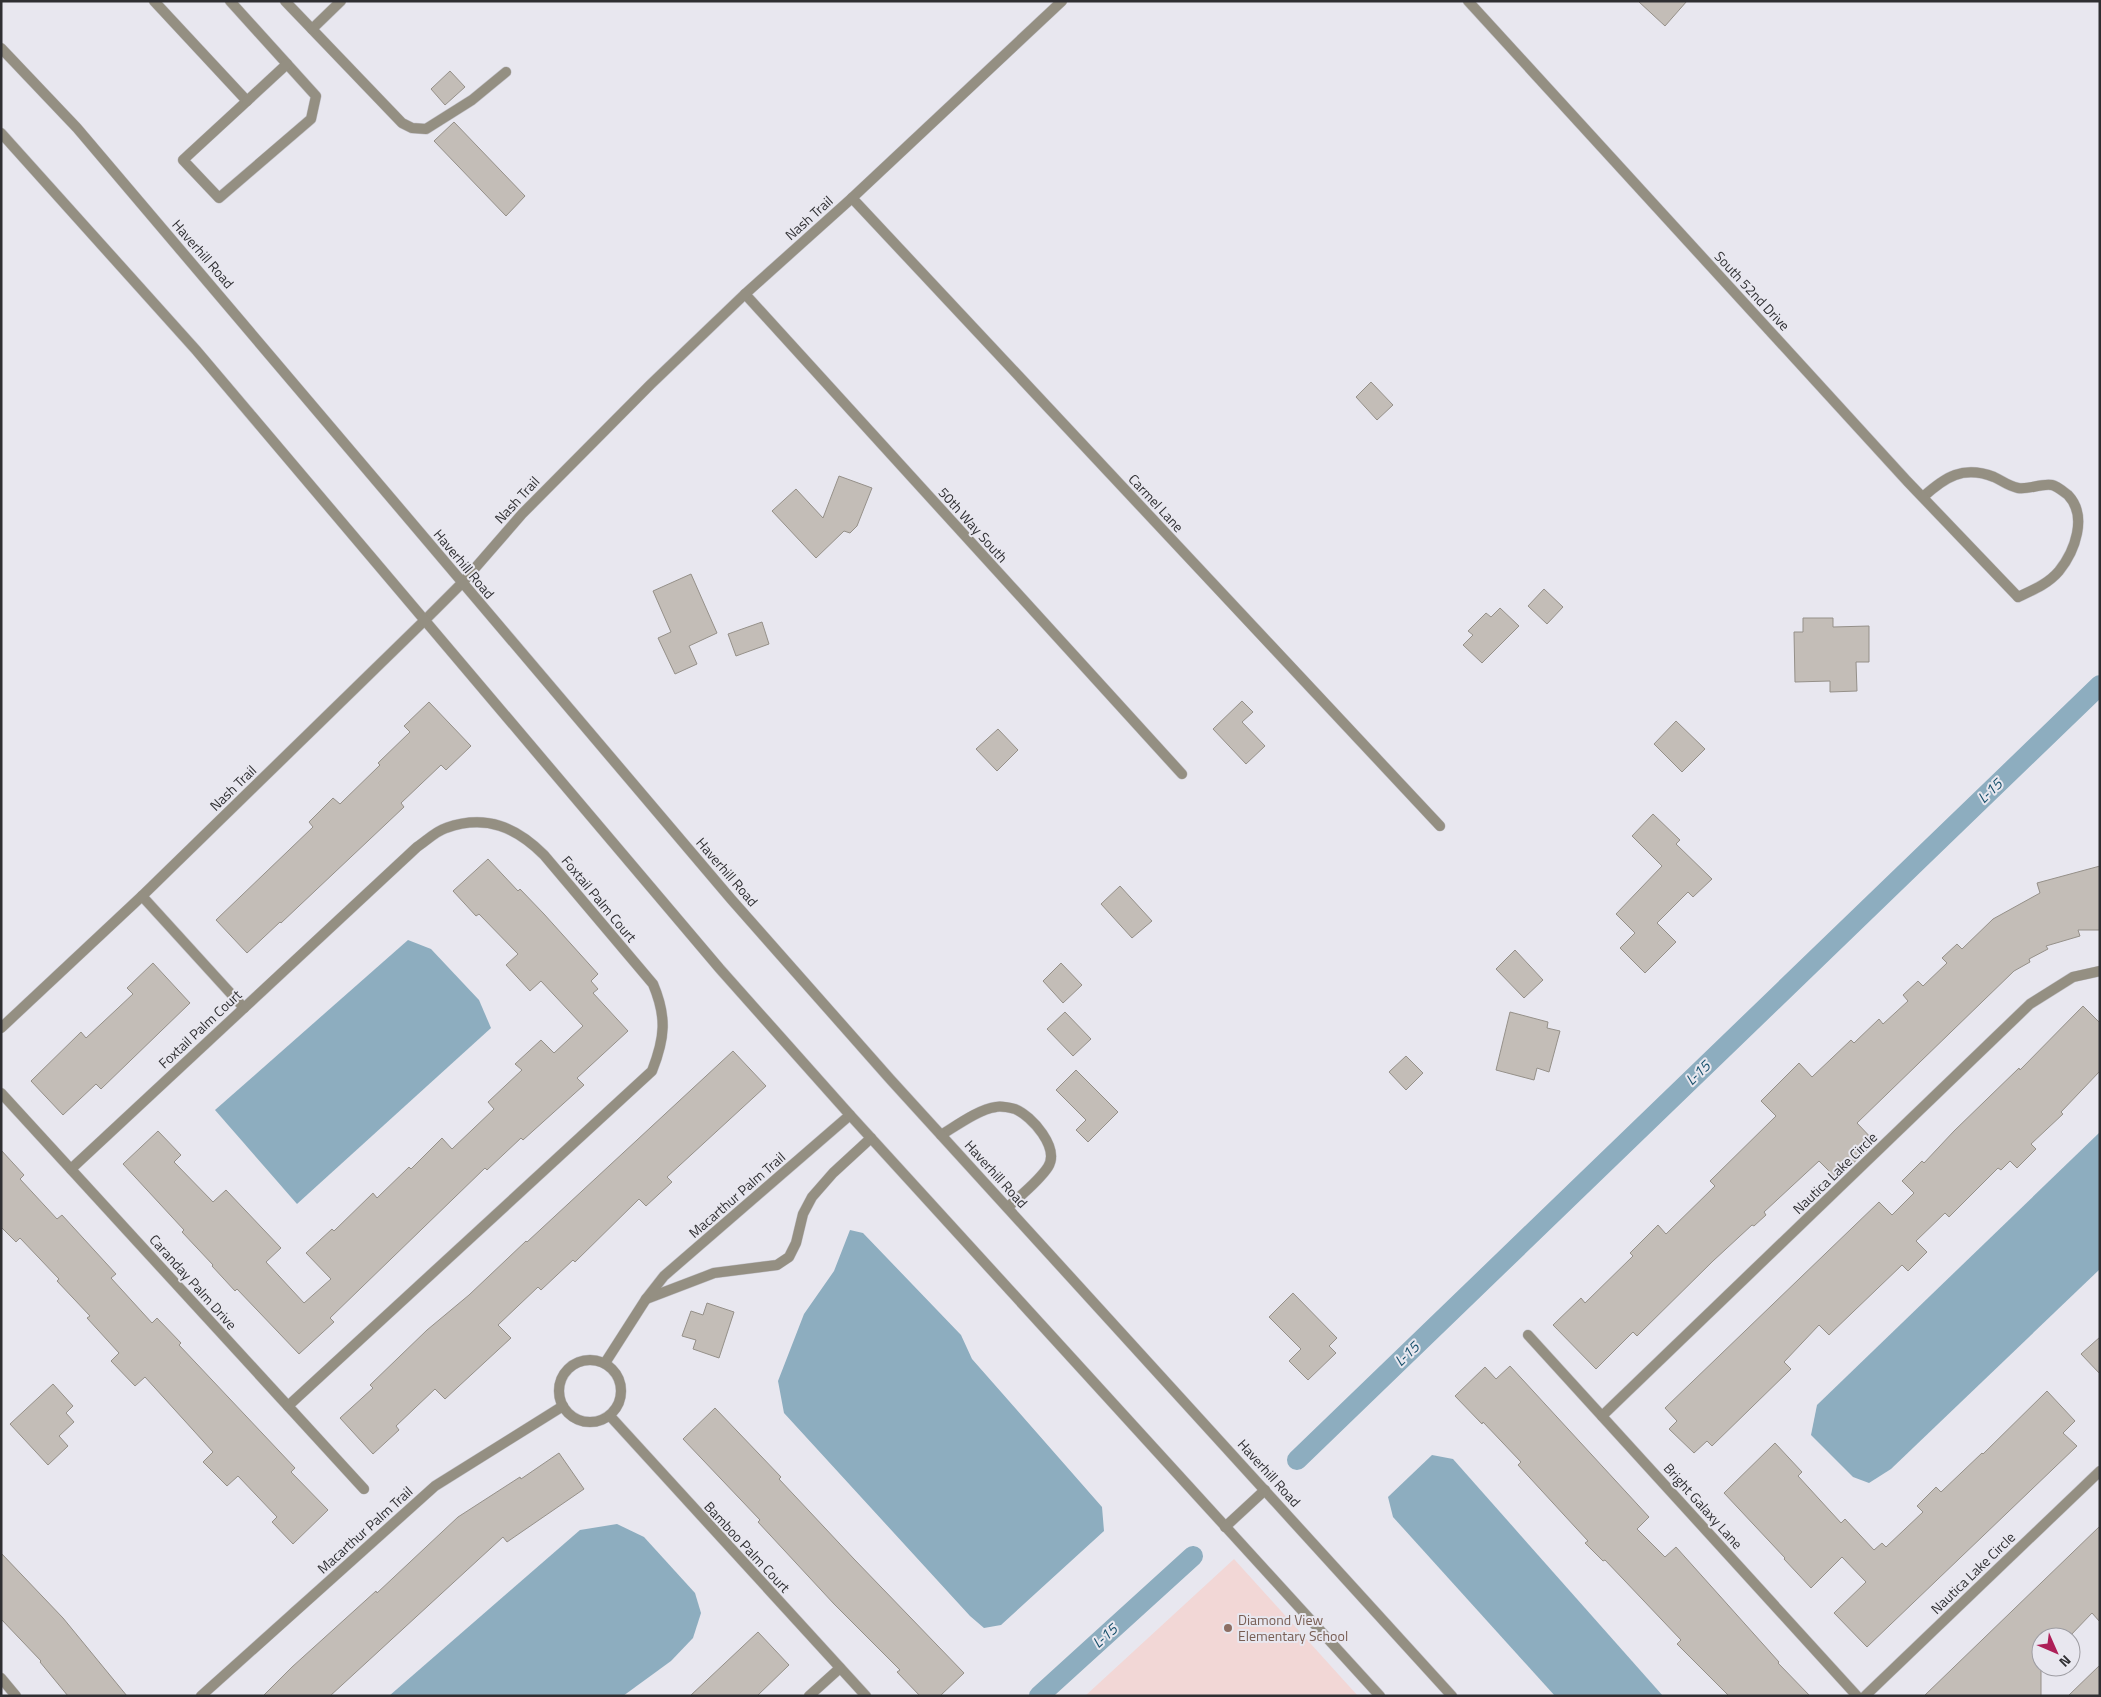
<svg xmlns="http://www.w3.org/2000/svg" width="2101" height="1697" font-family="'Titillium Web',sans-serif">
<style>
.commercial{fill:#f2d7d6}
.water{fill:#8dadbf}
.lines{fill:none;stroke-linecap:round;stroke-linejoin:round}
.canal{stroke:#8dadbf;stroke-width:20}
.building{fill:#c3bdb7;stroke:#959089}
.service-casing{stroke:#c3c2c9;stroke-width:11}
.minor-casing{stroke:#c3c2c9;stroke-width:11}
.tertiary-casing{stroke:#c3c2c9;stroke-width:11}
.service{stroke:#948f82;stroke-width:10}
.minor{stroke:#948f82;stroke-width:10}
.tertiary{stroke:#948f82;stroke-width:10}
.education-dot{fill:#8d6e63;stroke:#e8e7ef;stroke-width:2}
.labels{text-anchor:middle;stroke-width:4;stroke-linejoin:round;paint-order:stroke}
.street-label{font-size:14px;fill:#2f2f32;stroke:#e8e7ef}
.education-label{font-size:14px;fill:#785e54;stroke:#e8e7ef;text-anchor:start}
.water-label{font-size:15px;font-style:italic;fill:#154e6a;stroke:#e8e7ef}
</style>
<rect width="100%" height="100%" fill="#e8e7ef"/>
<polygon class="commercial" points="1234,1559 1358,1696 1085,1696"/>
<g class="water">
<polygon points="408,940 431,949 479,1000 491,1028 297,1204 215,1110"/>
<polygon points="2100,1132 2100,1269 1891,1469 1869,1483 1853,1477 1811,1435 1817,1405"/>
<polygon points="850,1230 863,1233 961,1335 972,1359 1102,1507 1104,1531 1001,1625 984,1628 970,1616 784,1413 778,1381 804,1314 834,1271"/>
<polygon points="1432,1455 1453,1459 1663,1696 1555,1696 1393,1517 1388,1497"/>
<polygon points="617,1524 644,1537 695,1593 701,1613 693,1638 671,1661 623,1696 389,1696 580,1530"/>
</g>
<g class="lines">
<g class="canal">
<polyline points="1297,1460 2100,685"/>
<polyline points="1039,1696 1193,1556"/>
</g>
</g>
<g class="building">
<polygon points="1638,1 1687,1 1665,26"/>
<polygon points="450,71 465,87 445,105 431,89"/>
<polygon points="454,122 525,196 506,216 434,141"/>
<polygon points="1371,382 1393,405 1377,420 1356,397"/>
<polygon points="839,476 872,488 857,526 850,533 844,531 816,558 772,511 796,489 823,518"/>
<polygon points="691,574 717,633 689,646 697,664 675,674 658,638 671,632 653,591"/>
<polygon points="1544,589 1563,607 1547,624 1528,606"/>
<polygon points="1500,608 1519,626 1482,663 1463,645 1473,635 1468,631 1486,613 1491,617"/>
<polygon points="1803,618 1833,618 1833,627 1869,626 1869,662 1856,662 1857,691 1830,692 1830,681 1795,682 1794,632 1803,632"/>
<polygon points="762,622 769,644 736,656 728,634"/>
<polygon points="1242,701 1253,712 1242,722 1265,746 1246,764 1213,729"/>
<polygon points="429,702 471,746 446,770 441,765 401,803 404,807 281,923 280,922 247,953 216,920 313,827 309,822 333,798 340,804 380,765 378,763 410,732 404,726"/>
<polygon points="1676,721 1705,749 1682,772 1654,744"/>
<polygon points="998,729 1018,750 997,771 976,749"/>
<polygon points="1653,814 1680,840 1676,844 1712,879 1693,897 1688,892 1657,923 1676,942 1645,973 1620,948 1635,933 1616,914 1662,866 1632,836"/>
<polygon points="488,859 518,891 520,889 544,914 598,974 591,981 598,989 593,993 628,1031 577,1078 584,1085 523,1140 521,1138 487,1170 485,1168 330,1318 334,1322 299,1354 237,1289 235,1291 212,1266 213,1265 182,1232 184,1230 123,1164 158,1131 181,1155 174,1162 213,1202 226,1190 281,1248 266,1262 304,1303 331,1279 306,1253 332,1229 334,1231 373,1193 377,1198 409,1167 411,1169 442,1138 452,1149 494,1109 488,1102 522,1070 515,1064 541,1040 554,1053 583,1026 541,981 530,991 506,965 518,954 479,914 476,916 453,891"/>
<polygon points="2100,866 2100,930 2078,930 2080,936 2046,946 2048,949 2029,959 2030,962 2014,971 1857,1123 1875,1142 1837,1179 1819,1161 1764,1212 1766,1215 1754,1226 1752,1225 1713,1261 1637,1336 1633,1332 1596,1369 1553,1325 1581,1298 1585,1303 1633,1256 1630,1253 1658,1225 1666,1234 1715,1186 1710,1181 1776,1116 1761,1101 1799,1063 1812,1077 1851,1040 1854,1043 1879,1019 1883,1024 1908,1001 1903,995 1918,981 1923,986 1947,963 1942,958 1957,944 1962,949 1993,919 2040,893 2037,883"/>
<polygon points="1120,886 1152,921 1132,938 1101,904"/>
<polygon points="1515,950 1543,980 1524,998 1496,969"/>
<polygon points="153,963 190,1003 101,1089 96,1084 63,1115 31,1081 81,1032 86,1038 133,994 127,988"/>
<polygon points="1061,963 1082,985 1063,1003 1043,981"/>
<polygon points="2083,1006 2100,1023 2100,1071 2061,1112 2063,1114 2031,1144 2036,1149 2017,1168 2010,1161 2001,1170 1998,1168 1949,1217 1945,1213 1916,1241 1927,1252 1908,1271 1902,1265 1829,1335 1819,1325 1784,1362 1791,1369 1712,1446 1707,1441 1694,1453 1669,1429 1677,1421 1665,1408 1879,1202 1892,1215 1914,1193 1902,1181 1922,1161 1924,1163 1954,1131 2019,1068 2020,1070"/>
<polygon points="1065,1012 1091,1039 1073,1056 1047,1029"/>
<polygon points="1510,1012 1548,1022 1547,1028 1560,1031 1549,1072 1537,1068 1534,1080 1496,1070"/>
<polygon points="733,1051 766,1086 667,1177 672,1182 646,1206 639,1199 575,1262 573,1260 541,1290 538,1287 498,1325 511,1338 485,1362 445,1399 435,1389 396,1426 399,1430 373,1454 340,1418 373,1388 370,1385 427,1330 469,1295 526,1241 527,1242"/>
<polygon points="1406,1056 1423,1073 1406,1090 1389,1072"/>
<polygon points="1076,1070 1118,1112 1088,1142 1076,1130 1086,1120 1056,1090"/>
<polygon points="1,1150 24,1175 20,1179 57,1219 62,1215 116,1274 111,1278 152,1323 157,1318 181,1343 179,1345 295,1468 291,1472 328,1510 293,1544 272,1522 277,1517 238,1476 227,1486 203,1462 213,1452 145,1377 135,1386 111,1361 119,1353 87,1318 90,1316 57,1281 59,1279 20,1238 16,1242 1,1227"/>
<polygon points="1293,1293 1337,1338 1329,1346 1336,1353 1308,1380 1289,1361 1301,1349 1269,1317"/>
<polygon points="707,1303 734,1312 719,1358 693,1349 696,1340 682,1336 691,1311 703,1315"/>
<polygon points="2100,1337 2100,1374 2081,1354"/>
<polygon points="1510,1366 1649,1517 1637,1529 1665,1557 1676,1547 1779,1662 1778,1663 1810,1696 1729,1696 1677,1644 1681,1640 1605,1560 1603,1561 1585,1543 1588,1541 1518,1465 1521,1462 1483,1422 1482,1424 1455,1396 1485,1367 1496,1379"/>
<polygon points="53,1384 73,1406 66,1413 74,1422 59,1436 68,1446 48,1465 10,1424"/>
<polygon points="2047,1391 2075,1421 2063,1433 2077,1446 1867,1647 1834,1613 1866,1582 1842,1557 1811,1588 1784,1559 1785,1558 1724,1493 1775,1443 1802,1472 1798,1476 1841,1523 1845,1519 1874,1550 1882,1543 1886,1547 1923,1512 1917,1506 1936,1487 1941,1492 1982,1453 1983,1454"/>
<polygon points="715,1408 781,1477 779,1479 854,1559 964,1673 940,1696 920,1696 897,1672 900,1670 834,1604 758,1522 760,1520 683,1439"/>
<polygon points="559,1453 584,1489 507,1542 503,1537 330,1696 263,1696 292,1667 376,1591 377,1593 458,1517 520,1477 521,1479"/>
<polygon points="2100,1526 2100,1622 2092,1613 2069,1637 2041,1637 2041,1696 1924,1696"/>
<polygon points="1,1553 63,1618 127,1696 68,1696 40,1662 41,1661 1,1619"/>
<polygon points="758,1632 789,1665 757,1696 690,1696"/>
<polygon points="2100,1665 2100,1696 2068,1696"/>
</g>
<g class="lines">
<g class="service-casing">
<g id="service">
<polyline points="154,1 247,101 183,160 219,198 311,119 316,96 230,1"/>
<polyline points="285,1 402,123 412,128 426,129 472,100 506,72"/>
<polyline points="312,29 341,1"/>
<polyline points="247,101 287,64"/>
<path d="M1923,497C1945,477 1963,465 1994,477C2003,481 2008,486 2018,488C2029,490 2041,483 2052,485C2057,486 2064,492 2068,495C2088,516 2075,551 2059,571C2048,584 2033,590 2018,597"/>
<path d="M941,1135C956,1126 979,1109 996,1107C1000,1106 1011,1108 1015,1109C1032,1116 1060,1148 1048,1167C1039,1181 1020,1196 1008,1207"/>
</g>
</g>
<g class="minor-casing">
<g id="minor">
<polyline points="1468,1 1907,481 2018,597"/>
<polyline points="852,198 1440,826"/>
<polyline points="745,294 1182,774"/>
<polyline points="142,896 244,1008"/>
<polyline points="1,1028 142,896 424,621 462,583 522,514 651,384 745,294 852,198 1062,1"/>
<polyline points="1,1093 364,1489"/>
<polyline points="850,1115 664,1276 646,1299 714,1273 777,1265 789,1257 796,1243 803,1214 812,1197 833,1173 871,1138"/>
<path d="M71,1169L417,847C426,841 436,831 446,828C486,814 516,827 544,855L653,984C667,1017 665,1038 652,1071L288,1406"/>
<polyline points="1528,1335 1857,1696"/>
<circle cx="590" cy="1391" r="31"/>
<polyline points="605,1363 646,1299"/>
<polyline points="610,1416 866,1696"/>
<polyline points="1602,1416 2030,1004 2073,977 2100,971"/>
<polyline points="1,1678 16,1696"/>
<polyline points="201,1696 435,1486 563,1406"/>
<polyline points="809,1696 840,1668"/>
<polyline points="1865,1696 2100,1471"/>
</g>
</g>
<g class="tertiary-casing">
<g id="tertiary">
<polyline points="1,48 77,128 731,899 890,1079 1452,1696"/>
<polyline points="1,133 196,350 720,969 850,1115 1380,1696"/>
<polyline points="1225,1527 1265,1490"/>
</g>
</g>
<use href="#service" class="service"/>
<use href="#minor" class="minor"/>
<use href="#tertiary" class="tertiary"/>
</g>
<circle class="education-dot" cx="1228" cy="1628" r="5"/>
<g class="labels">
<g class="street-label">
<text transform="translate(809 218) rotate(-42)" y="5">Nash Trail</text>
<text transform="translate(203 254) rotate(49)" y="5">Haverhill Road</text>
<text transform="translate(1752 291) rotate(47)" y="5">South 52nd Drive</text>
<text transform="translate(517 500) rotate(-47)" y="5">Nash Trail</text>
<text transform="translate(1156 503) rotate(47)" y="5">Carmel Lane</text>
<text transform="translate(973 525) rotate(48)" y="5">50th Way South</text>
<text transform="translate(464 564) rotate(50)" y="5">Haverhill Road</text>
<text transform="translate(233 788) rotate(-44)" y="5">Nash Trail</text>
<text transform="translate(727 872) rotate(49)" y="5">Haverhill Road</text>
<text transform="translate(599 899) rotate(50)" y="5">Foxtail Palm Court</text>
<text transform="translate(200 1029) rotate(-43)" y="5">Foxtail Palm Court</text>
<text transform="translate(1835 1173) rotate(-44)" y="5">Nautica Lake Circle</text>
<text transform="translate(996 1174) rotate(48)" y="5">Haverhill Road</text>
<text transform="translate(737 1195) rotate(-41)" y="5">Macarthur Palm Trail</text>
<text transform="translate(193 1282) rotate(48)" y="5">Caranday Palm Drive</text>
<text transform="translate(1269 1473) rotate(48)" y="5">Haverhill Road</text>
<text transform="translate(1703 1506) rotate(48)" y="5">Bright Galaxy Lane</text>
<text transform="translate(365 1530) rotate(-42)" y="5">Macarthur Palm Trail</text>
<text transform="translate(747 1547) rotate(47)" y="5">Bamboo Palm Court</text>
<text transform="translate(1973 1573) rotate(-44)" y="5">Nautica Lake Circle</text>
</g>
<g class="education-label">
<text x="1238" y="1625">Diamond View<tspan x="1238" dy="16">Elementary School</tspan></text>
</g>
<g class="water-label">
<text transform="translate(1990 791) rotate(-44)" y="5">L-15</text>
<text transform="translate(1698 1073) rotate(-44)" y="5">L-15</text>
<text transform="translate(1407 1354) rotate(-44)" y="5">L-15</text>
<text transform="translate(1105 1636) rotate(-42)" y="5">L-15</text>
</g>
</g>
<rect width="2101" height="1697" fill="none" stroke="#2f2f32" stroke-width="5"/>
<g transform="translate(2056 1652) rotate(135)"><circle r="24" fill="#e8e7ef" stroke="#9e9da3"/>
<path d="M0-4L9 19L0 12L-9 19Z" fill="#ad1f58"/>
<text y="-8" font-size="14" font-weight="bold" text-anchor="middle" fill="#2f2f32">N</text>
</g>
</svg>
